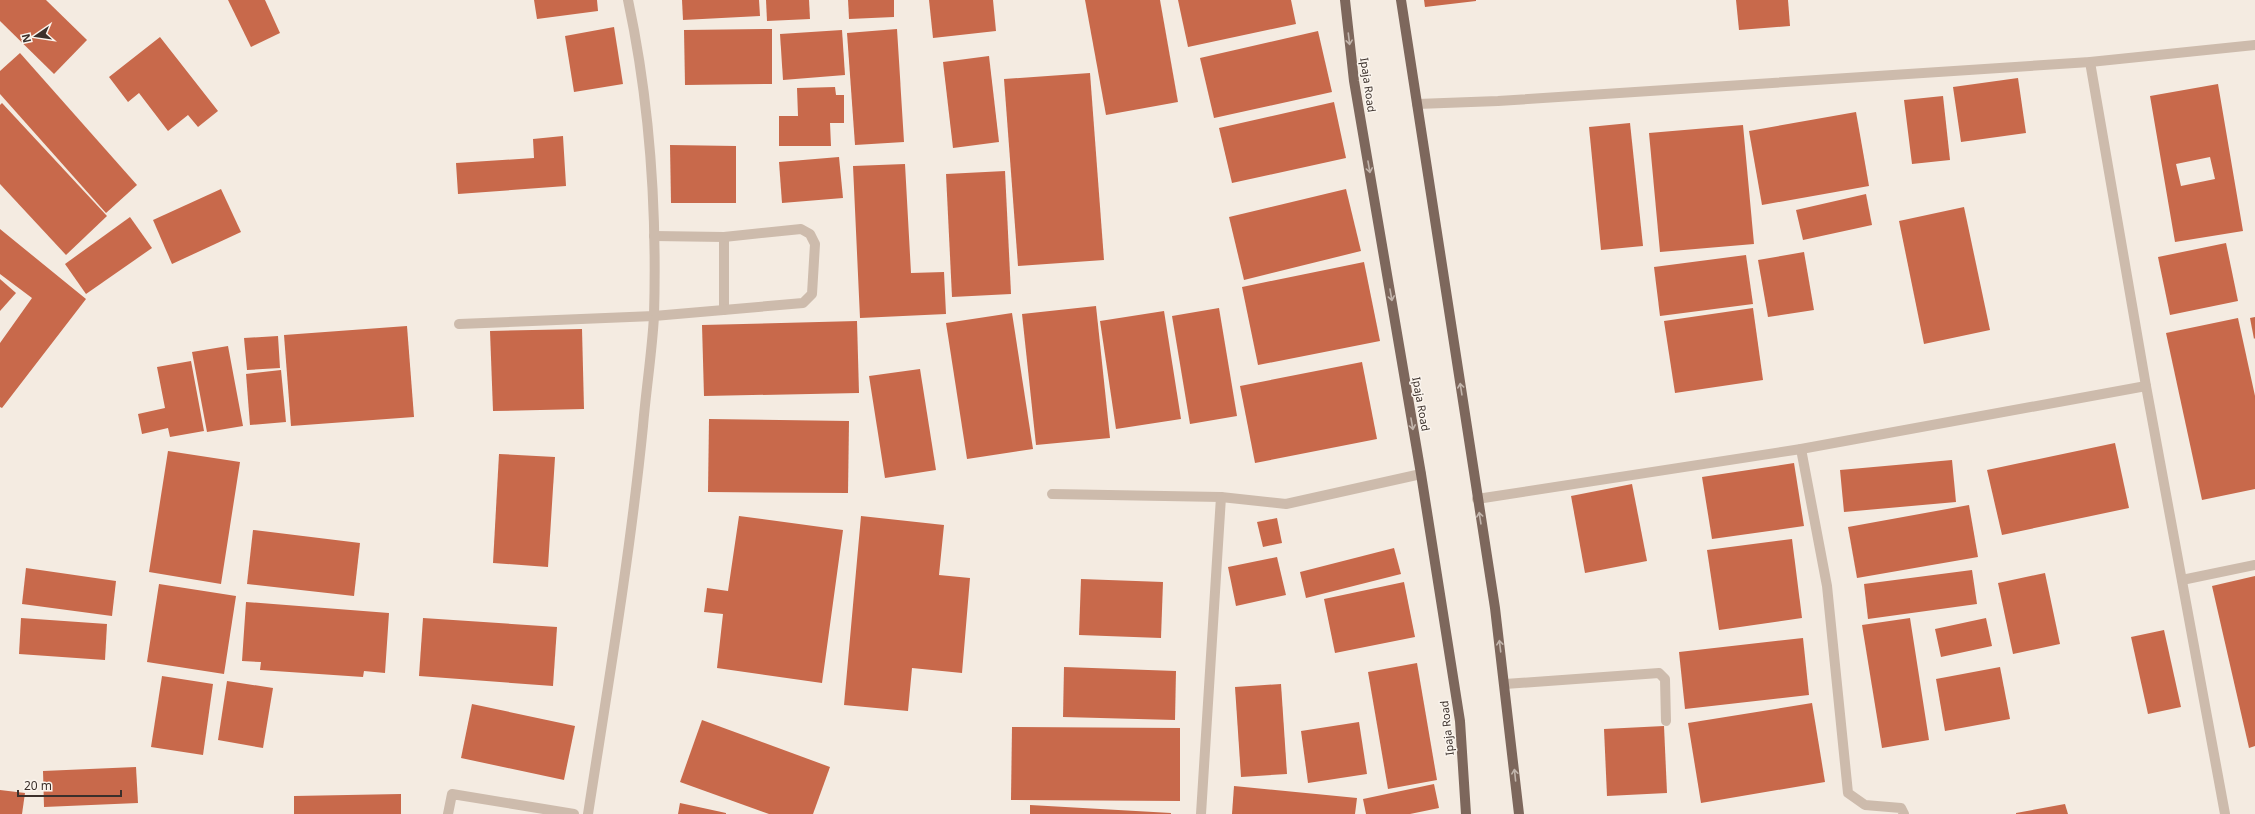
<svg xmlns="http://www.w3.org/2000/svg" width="2255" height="814" font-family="'Noto Sans',sans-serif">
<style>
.building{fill:#c8694b;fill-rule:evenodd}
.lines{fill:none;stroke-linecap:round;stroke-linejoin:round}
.minor{stroke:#cdbbac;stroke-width:10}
.major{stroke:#7d675c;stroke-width:10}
.oneway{stroke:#c2b5ac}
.labels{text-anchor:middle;stroke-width:3;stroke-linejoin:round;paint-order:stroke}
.street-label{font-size:11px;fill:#3b302b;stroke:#fbf5ee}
</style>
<rect width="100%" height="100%" fill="#f4ebe1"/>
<g class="building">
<polygon points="0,0 46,0 87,40 54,74 0,21"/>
<polygon points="228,0 265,0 280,33 251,47"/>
<polygon points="534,0 597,0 598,11 537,19"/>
<polygon points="682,0 759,0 760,16 683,20"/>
<polygon points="766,0 809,0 810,19 767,21"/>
<polygon points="848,0 894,0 894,17 849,19"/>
<polygon points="929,0 993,0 996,31 933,38"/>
<polygon points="1085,0 1160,0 1178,102 1106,115"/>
<polygon points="1178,0 1291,0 1296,24 1188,47"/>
<polygon points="1424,0 1476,0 1476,1 1425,7"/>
<polygon points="1736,0 1788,0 1790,26 1739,30"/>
<polygon points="614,27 623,84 574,92 565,36"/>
<polygon points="772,29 772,84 685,85 684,30"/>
<polygon points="897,29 904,142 855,145 847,33"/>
<polygon points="842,30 845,75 783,80 780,34"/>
<polygon points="1318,31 1332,92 1214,118 1200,58"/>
<polygon points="160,37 218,111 198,127 188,115 168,131 139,93 128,102 109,77"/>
<polygon points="20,53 137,185 106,213 0,94 0,71"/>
<polygon points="989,56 999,142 953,148 943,62"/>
<polygon points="1090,73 1104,260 1018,266 1004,79"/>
<polygon points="2018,78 2026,133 1961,142 1953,87"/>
<path d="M2218,84L2243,231L2175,242L2150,96ZM2210,157L2215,179L2181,186L2176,164Z"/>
<polygon points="835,87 836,95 844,95 844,123 830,123 831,146 779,146 779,116 798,116 797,88"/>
<polygon points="1943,96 1950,160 1912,164 1904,100"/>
<polygon points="1334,102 1346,158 1232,183 1219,128"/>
<polygon points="2,103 107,216 66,255 0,184 0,105"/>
<polygon points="1856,112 1869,186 1762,205 1749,131"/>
<polygon points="1630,123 1643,246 1601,250 1589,127"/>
<polygon points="1743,125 1754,244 1660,252 1649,133"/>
<polygon points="563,136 566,186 458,194 456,163 534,158 533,139"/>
<polygon points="670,145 736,146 736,203 671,203"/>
<polygon points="839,157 843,198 782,203 779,162"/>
<polygon points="905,164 911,273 944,272 946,314 860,318 853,166"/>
<polygon points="1005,171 1011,294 952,297 946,174"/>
<polygon points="221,189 241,232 172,264 153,220"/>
<polygon points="1346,189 1361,251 1244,280 1229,217"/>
<polygon points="1866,194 1872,225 1803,240 1796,210"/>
<polygon points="1964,207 1990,330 1924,344 1899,221"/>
<polygon points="130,217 152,248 86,294 65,264"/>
<polygon points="0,229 86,299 2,408 0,407 0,343 32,298 0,274"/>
<polygon points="2226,243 2238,301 2170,315 2158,257"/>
<polygon points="1804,252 1814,310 1768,317 1758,260"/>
<polygon points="1746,255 1753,304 1660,316 1654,267"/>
<polygon points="1364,262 1380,341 1258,365 1242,287"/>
<polygon points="0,279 16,293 0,311"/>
<polygon points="1096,306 1110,438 1036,445 1022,314"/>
<polygon points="1219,308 1237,416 1190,424 1172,316"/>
<polygon points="1753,308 1763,380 1675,393 1664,321"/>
<polygon points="1164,311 1181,419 1116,429 1100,321"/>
<polygon points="1012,313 1033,449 967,459 946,323"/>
<polygon points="2255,317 2255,338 2254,339 2250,318"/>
<polygon points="2238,318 2255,396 2255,489 2202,500 2166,333"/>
<polygon points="857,321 859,393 704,396 702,325"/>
<polygon points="407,326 414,417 291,426 284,335"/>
<polygon points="582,329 584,409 493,411 490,331"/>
<polygon points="278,336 280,368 247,370 244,338"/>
<polygon points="228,346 243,426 207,432 192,352"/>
<polygon points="191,361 204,431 170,437 168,428 142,434 138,414 165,408 157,367"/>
<polygon points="1362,362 1377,439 1255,463 1240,386"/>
<polygon points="920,369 936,470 885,478 869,376"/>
<polygon points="281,370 286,422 250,425 246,374"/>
<polygon points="709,419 849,421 848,493 708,492"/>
<polygon points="2115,443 2129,508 2002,535 1987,470"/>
<polygon points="168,451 240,462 221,584 149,572"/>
<polygon points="499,454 555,457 548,567 493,563"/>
<polygon points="1952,460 1956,502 1844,512 1840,470"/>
<polygon points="1794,463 1804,526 1712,539 1702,477"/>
<polygon points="1632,484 1647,561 1585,573 1571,496"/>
<polygon points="1969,505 1978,557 1857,578 1848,527"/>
<polygon points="739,516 843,530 822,683 717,668 723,614 704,612 707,588 728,591"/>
<polygon points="861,516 944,525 939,575 970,578 962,673 912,668 908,711 844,705"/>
<polygon points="1277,518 1282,543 1263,547 1257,522"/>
<polygon points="253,530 360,543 354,596 247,584"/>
<polygon points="1792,539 1802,618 1719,630 1707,550"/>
<polygon points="1394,548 1401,574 1306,598 1300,572"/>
<polygon points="1277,557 1286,595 1236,606 1228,567"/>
<polygon points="26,568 116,581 112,616 22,604"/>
<polygon points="1972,570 1977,604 1868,619 1864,584"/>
<polygon points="2045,573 2060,644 2013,654 1998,583"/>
<polygon points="2255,576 2255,746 2249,748 2212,586"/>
<polygon points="1081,579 1163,582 1161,638 1079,635"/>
<polygon points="1404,582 1415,637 1335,653 1324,599"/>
<polygon points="159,584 236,596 224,674 147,662"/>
<polygon points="246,602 389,613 385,673 364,671 363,677 260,670 261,662 242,661"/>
<polygon points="21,618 107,624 105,660 19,654"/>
<polygon points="423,618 557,627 553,686 419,676"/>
<polygon points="1910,618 1929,740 1882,748 1862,625"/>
<polygon points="1986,618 1992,646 1941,657 1935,629"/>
<polygon points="2164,630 2181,707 2148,714 2131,637"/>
<polygon points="1803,638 1809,695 1685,709 1679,652"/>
<polygon points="1417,663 1437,780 1388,789 1368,672"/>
<polygon points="1064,667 1176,671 1175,720 1063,717"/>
<polygon points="2000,667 2010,719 1945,731 1936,679"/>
<polygon points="162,676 213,684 203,755 151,747"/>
<polygon points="227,681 273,688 263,748 218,740"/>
<polygon points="1281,684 1287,774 1241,777 1235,687"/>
<polygon points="1812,703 1825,782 1701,803 1688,723"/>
<polygon points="472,704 575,726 564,780 461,758"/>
<polygon points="702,720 830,767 813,814 769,814 680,782"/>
<polygon points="1359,722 1367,774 1308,783 1301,731"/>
<polygon points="1664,726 1667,793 1607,796 1604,729"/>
<polygon points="1012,727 1180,728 1180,801 1011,800"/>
<polygon points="136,767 138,803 44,807 43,771"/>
<polygon points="1434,784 1439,808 1410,814 1366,814 1363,799"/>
<polygon points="1234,786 1357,798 1355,814 1232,814"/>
<polygon points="0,790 25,793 22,814 0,814"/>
<polygon points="401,794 401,814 294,814 294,796"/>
<polygon points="680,803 726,813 726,814 678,814"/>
<polygon points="2065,804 2068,814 2016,814 2016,813"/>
<polygon points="1030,805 1171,813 1171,814 1030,814"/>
</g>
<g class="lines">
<g class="minor">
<polyline points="2090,62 2146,386 2225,814"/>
<polyline points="1417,104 1498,101 2090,62 2255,45"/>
<polyline points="724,310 724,237"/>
<polyline points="459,324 654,316 803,303 812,294 815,244 810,234 801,229 724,237 654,236"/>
<polyline points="1801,449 1827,586 1848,793 1865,805 1901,808 1904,814"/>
<polyline points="1052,494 1221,497 1286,504 1421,474"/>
<polyline points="1477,499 1801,449 2146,386"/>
<polyline points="2182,580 2255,565"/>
<polyline points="1505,684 1659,673 1665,679 1666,721"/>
<polyline points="448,814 452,794 574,814"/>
<path d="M588,814C608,685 630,556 643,426C646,390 652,352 654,316C657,211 650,103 628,0"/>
<polyline points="1201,814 1221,497"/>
</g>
<g class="major">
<polyline points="1345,0 1354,81 1421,474 1460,721 1466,814"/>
<polyline points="1401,0 1495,608 1519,814"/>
</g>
</g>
<defs><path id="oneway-shaft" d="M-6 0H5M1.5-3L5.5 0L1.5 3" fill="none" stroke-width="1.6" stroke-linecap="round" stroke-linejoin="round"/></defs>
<g class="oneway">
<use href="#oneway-shaft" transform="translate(1349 39) rotate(83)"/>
<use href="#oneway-shaft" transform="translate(1369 167) rotate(80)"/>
<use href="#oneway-shaft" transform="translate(1391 295) rotate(80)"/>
<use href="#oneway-shaft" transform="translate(1461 389) rotate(-99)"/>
<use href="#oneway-shaft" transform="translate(1412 424) rotate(80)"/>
<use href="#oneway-shaft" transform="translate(1480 518) rotate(-99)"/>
<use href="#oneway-shaft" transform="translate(1500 646) rotate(-97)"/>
<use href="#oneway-shaft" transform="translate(1515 775) rotate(-96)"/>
</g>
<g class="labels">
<g class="street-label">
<text transform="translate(1368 85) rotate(82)" y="4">Ipaja Road</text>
<text transform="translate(1421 404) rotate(80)" y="4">Ipaja Road</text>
<text transform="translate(1447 728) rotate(-96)" y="4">Ipaja Road</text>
</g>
</g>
<g transform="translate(36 36) rotate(257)" stroke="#fbf5ee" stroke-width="3" paint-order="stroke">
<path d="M0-3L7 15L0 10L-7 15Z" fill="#3b302b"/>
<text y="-6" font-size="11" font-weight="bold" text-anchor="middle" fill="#3b302b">N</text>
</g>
<path d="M18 790v6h103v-6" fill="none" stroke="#3b302b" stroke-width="2"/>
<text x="24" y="790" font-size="12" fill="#3b302b" stroke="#fbf5ee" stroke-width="3" paint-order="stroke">20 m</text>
</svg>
